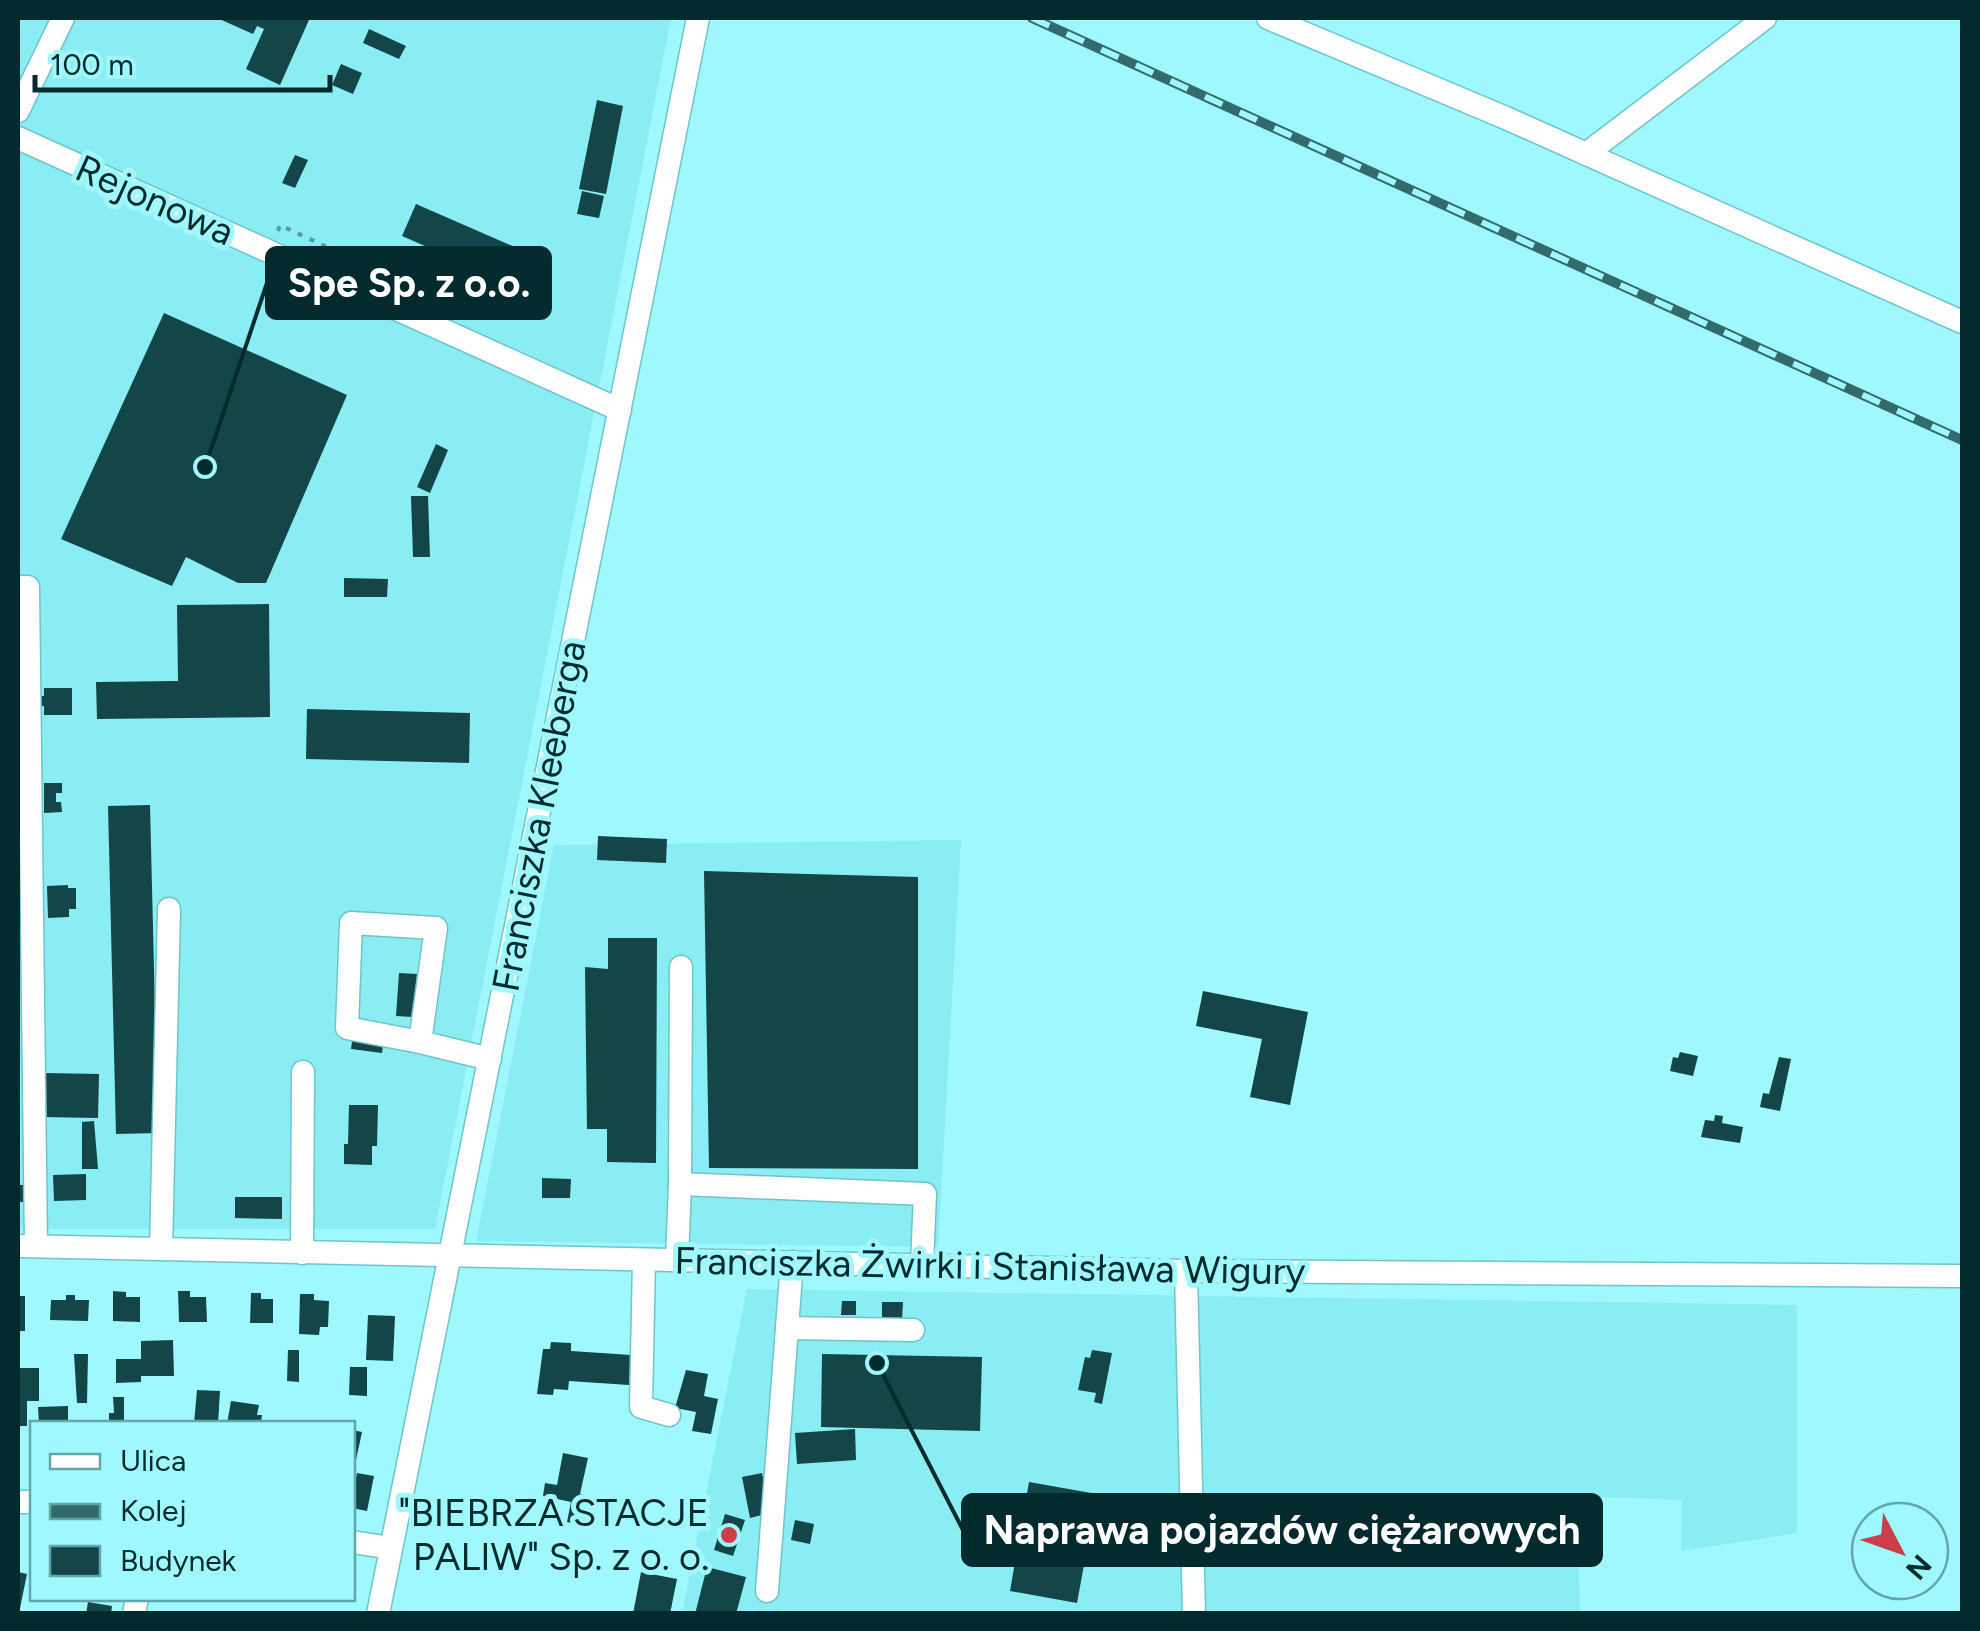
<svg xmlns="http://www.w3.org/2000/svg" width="1980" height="1631" font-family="Figtree,sans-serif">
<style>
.built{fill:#89edf3}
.building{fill:#144548}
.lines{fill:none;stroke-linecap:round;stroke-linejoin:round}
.minor-casing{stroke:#6dc5ca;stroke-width:25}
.path{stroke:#589b9f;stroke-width:4;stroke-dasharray:5 8;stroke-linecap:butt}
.minor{stroke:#fff;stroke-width:22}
.rail-casing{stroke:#336a6d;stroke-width:10}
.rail{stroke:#9ff8fd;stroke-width:6;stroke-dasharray:19;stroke-linecap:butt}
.poi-dot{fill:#ce3e4a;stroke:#9ff8fd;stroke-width:4}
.labels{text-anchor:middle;stroke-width:10;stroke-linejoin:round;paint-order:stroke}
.street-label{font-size:38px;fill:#032b2d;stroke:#9ff8fd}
.poi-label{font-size:38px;fill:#032b2d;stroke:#9ff8fd;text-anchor:end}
.leader{fill:none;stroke:#032b2d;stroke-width:4}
.callout-dot{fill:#032b2d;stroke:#9ff8fd;stroke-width:4}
.callout{fill:#032b2d;stroke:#032b2d;stroke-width:4}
.callout-label{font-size:40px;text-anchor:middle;font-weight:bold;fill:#fff}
</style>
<rect width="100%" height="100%" fill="#9ff8fd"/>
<g class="built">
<polygon points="18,18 671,18 435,1229 18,1229"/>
<polygon points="961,840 938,1247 476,1241 554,845"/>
<polygon points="747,1289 1797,1305 1797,1533 1681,1551 1682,1500 1577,1496 1580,1613 682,1614"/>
</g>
<g class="building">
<polygon points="217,18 309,20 280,85 246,69 264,29 257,26 253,34"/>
<polygon points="369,29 406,46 399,59 363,43"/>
<polygon points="341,64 362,73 353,94 332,85"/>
<polygon points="597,100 623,106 606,194 579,189"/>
<polygon points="295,155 308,160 295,188 282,183"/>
<polygon points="582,191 604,196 599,218 577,214"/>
<polygon points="416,204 524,251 510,283 402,236"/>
<polygon points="164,313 347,395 266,583 238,583 186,557 172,586 61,539"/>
<polygon points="436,444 448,450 430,493 417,487"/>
<polygon points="411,496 428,496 430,557 413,557"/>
<polygon points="344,578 388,579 387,597 344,597"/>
<polygon points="269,604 270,717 97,719 96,682 178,681 177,605"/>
<polygon points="44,688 72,688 72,715 44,715 44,706 39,706 39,696 44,696"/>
<polygon points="307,709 470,713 469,763 306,759"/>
<polygon points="44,783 62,783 62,793 56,793 56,802 61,802 62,812 44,813"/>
<polygon points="150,805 158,1133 116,1134 108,806"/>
<polygon points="598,836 667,839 666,863 597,860"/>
<polygon points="704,871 918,877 918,1169 709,1168"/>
<polygon points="68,885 68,888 76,888 76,909 69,909 69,917 48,918 47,886"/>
<polygon points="18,897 24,897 26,935 18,936"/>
<polygon points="608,938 657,938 656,1163 607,1162 607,1129 587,1129 585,967 608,969"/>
<polygon points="399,973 417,974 413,1017 396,1016"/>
<polygon points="1203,991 1308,1012 1290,1105 1250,1097 1262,1039 1196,1026"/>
<polygon points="353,1035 384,1039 382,1053 351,1049"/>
<polygon points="1680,1052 1698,1056 1693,1076 1670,1071 1673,1057 1678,1058"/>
<polygon points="1779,1057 1791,1059 1780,1111 1760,1107 1763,1093 1769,1094"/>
<polygon points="44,1073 99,1074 98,1118 43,1117"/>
<polygon points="349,1105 378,1105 377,1146 372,1146 372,1165 344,1164 344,1144 348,1144"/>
<polygon points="1715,1115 1723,1116 1722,1123 1743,1127 1740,1143 1701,1137 1705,1120 1714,1121"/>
<polygon points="94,1121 98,1169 82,1169 82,1122"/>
<polygon points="86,1174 86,1200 54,1201 53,1175"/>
<polygon points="542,1178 571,1179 570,1198 542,1198"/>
<polygon points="18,1185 26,1185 27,1202 18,1202"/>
<polygon points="235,1197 282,1197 282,1219 235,1218"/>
<polygon points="113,1291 126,1292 126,1297 140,1297 140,1322 113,1321"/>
<polygon points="178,1291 190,1291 190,1297 206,1297 207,1322 179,1322"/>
<polygon points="251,1293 261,1293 261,1299 273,1299 273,1323 250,1323"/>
<polygon points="300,1294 314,1294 314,1300 329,1301 328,1327 320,1327 319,1335 299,1334"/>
<polygon points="66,1295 75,1295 75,1300 89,1300 88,1321 50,1320 51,1300 66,1300"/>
<rect x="18" y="1296" width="7" height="35"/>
<polygon points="842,1301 856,1301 856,1315 841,1315"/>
<polygon points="882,1302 903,1302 902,1321 882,1321"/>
<polygon points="368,1315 395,1316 393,1361 366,1360"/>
<polygon points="173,1340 174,1376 141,1376 141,1382 116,1383 116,1359 141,1359 141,1341"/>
<polygon points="551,1342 571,1343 571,1351 631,1355 629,1385 569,1381 568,1390 554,1389 553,1395 537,1394 543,1349 550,1349"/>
<polygon points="288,1350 299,1350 299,1382 287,1381"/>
<polygon points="1092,1350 1112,1353 1102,1404 1094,1402 1096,1393 1078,1390 1085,1357 1090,1358"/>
<polygon points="74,1354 88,1354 87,1403 77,1403"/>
<polygon points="822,1354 982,1357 980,1431 821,1427"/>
<polygon points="350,1367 367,1367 367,1396 349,1395"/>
<polygon points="18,1368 39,1368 39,1401 27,1401 27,1426 18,1426"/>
<polygon points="686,1370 708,1374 704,1396 718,1399 711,1434 692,1431 696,1412 675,1408"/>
<polygon points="197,1390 220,1391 218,1424 194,1424"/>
<polygon points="113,1397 124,1397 124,1424 109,1424 109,1413 114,1413"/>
<polygon points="231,1401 259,1405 257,1415 262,1415 261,1422 227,1424"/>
<polygon points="68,1406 68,1424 39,1424 38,1407"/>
<polygon points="855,1429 856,1460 797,1464 795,1433"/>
<polygon points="352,1430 362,1432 356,1460 352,1459"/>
<polygon points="563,1453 588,1458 580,1494 593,1497 588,1526 567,1522 571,1502 543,1496 545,1483 557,1485"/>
<polygon points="357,1473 374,1476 367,1511 352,1508 352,1482 355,1482"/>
<polygon points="762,1473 770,1513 750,1518 742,1477"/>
<polygon points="1029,1482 1097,1494 1077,1603 1010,1591"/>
<polygon points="725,1514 745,1520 733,1556 714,1550"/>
<polygon points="795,1520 814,1524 810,1544 791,1540"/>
<polygon points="707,1567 746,1577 736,1614 695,1614"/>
<polygon points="18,1572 27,1574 19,1613 18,1612"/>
<polygon points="641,1572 677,1579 670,1614 633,1614"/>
<polygon points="88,1602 112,1606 111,1614 86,1614"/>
</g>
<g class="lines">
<g class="minor-casing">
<g id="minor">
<polyline points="1268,18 1506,118 1962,322"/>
<polyline points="18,111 63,18"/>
<polyline points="18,138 620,410"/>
<polyline points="1586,154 1765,18"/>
<polyline points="18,587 28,587 36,1246"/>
<polyline points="420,1042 347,1028 351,923 436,928 420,1042 490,1059"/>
<polyline points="680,1184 681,967"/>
<polyline points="18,1246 1186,1271 1962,1276"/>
<polyline points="161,1249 169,909"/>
<polyline points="302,1253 303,1072"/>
<polyline points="677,1259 680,1184 925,1194 922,1265"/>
<polyline points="644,1260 641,1407 669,1415"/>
<polyline points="1186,1271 1194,1614"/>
<polyline points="787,1328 913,1330"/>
<polyline points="18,1502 32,1502"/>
<polyline points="352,1542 391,1548"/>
<polyline points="767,1591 792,1262"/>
<polyline points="134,1614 137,1598"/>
<polyline points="378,1614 698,18"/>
</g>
</g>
<polyline class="path" points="278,231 280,225 374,269 372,274"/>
<use href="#minor" class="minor"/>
<g class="rail-casing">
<polyline id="rail" points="1032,18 1962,440"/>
</g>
<use href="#rail" class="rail"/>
</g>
<circle class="poi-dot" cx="729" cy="1535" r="10"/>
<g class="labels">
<g class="street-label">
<text transform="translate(155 200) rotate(24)" y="13">Rejonowa</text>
<text transform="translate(539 816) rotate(-79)" y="13">Franciszka Kleeberga</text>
<text transform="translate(990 1266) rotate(1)" y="13">Franciszka Żwirki i Stanisława Wigury</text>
</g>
<g class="poi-label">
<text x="709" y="1526">"BIEBRZA STACJE<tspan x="709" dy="44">PALIW" Sp. z o. o.</tspan></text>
</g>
</g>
<path class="leader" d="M205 467L267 283M877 1363L963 1530"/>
<g class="callout-dot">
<circle cx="205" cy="467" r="10"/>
<circle cx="877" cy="1363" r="10"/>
</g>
<g class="callout">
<rect x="267" y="248" width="283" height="70" rx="10"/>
<rect x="963" y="1495" width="638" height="70" rx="10"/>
</g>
<g class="callout-label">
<text x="409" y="297">Spe Sp. z o.o.</text>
<text x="1282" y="1544">Naprawa pojazdów ciężarowych</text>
</g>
<rect width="1980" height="1631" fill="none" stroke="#032b2d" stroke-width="40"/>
<rect x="30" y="1421" width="325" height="180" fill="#9ff8fd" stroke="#61a6aa" stroke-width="2.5"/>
<rect x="50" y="1454" width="50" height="15" fill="#ffffff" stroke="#61a6aa" stroke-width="2.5"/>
<text x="120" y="1471" font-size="30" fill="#032b2d">Ulica</text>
<rect x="50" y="1504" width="50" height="15" fill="#336a6d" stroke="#61a6aa" stroke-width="2.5"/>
<text x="120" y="1521" font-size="30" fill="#032b2d">Kolej</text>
<rect x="50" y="1546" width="50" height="30" fill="#144548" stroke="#61a6aa" stroke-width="2.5"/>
<text x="120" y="1571" font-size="30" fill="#032b2d">Budynek</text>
<g transform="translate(1900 1551) rotate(131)"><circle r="48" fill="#9ff8fd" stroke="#61a6aa" stroke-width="2.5"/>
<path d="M0-8L18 38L0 25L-18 38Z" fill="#ce3e4a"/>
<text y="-15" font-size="28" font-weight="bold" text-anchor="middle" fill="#032b2d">N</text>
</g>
<path d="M35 75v15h295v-15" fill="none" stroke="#032b2d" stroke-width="5"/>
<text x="50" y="75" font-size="30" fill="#032b2d" stroke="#9ff8fd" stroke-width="8" paint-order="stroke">100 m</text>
</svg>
